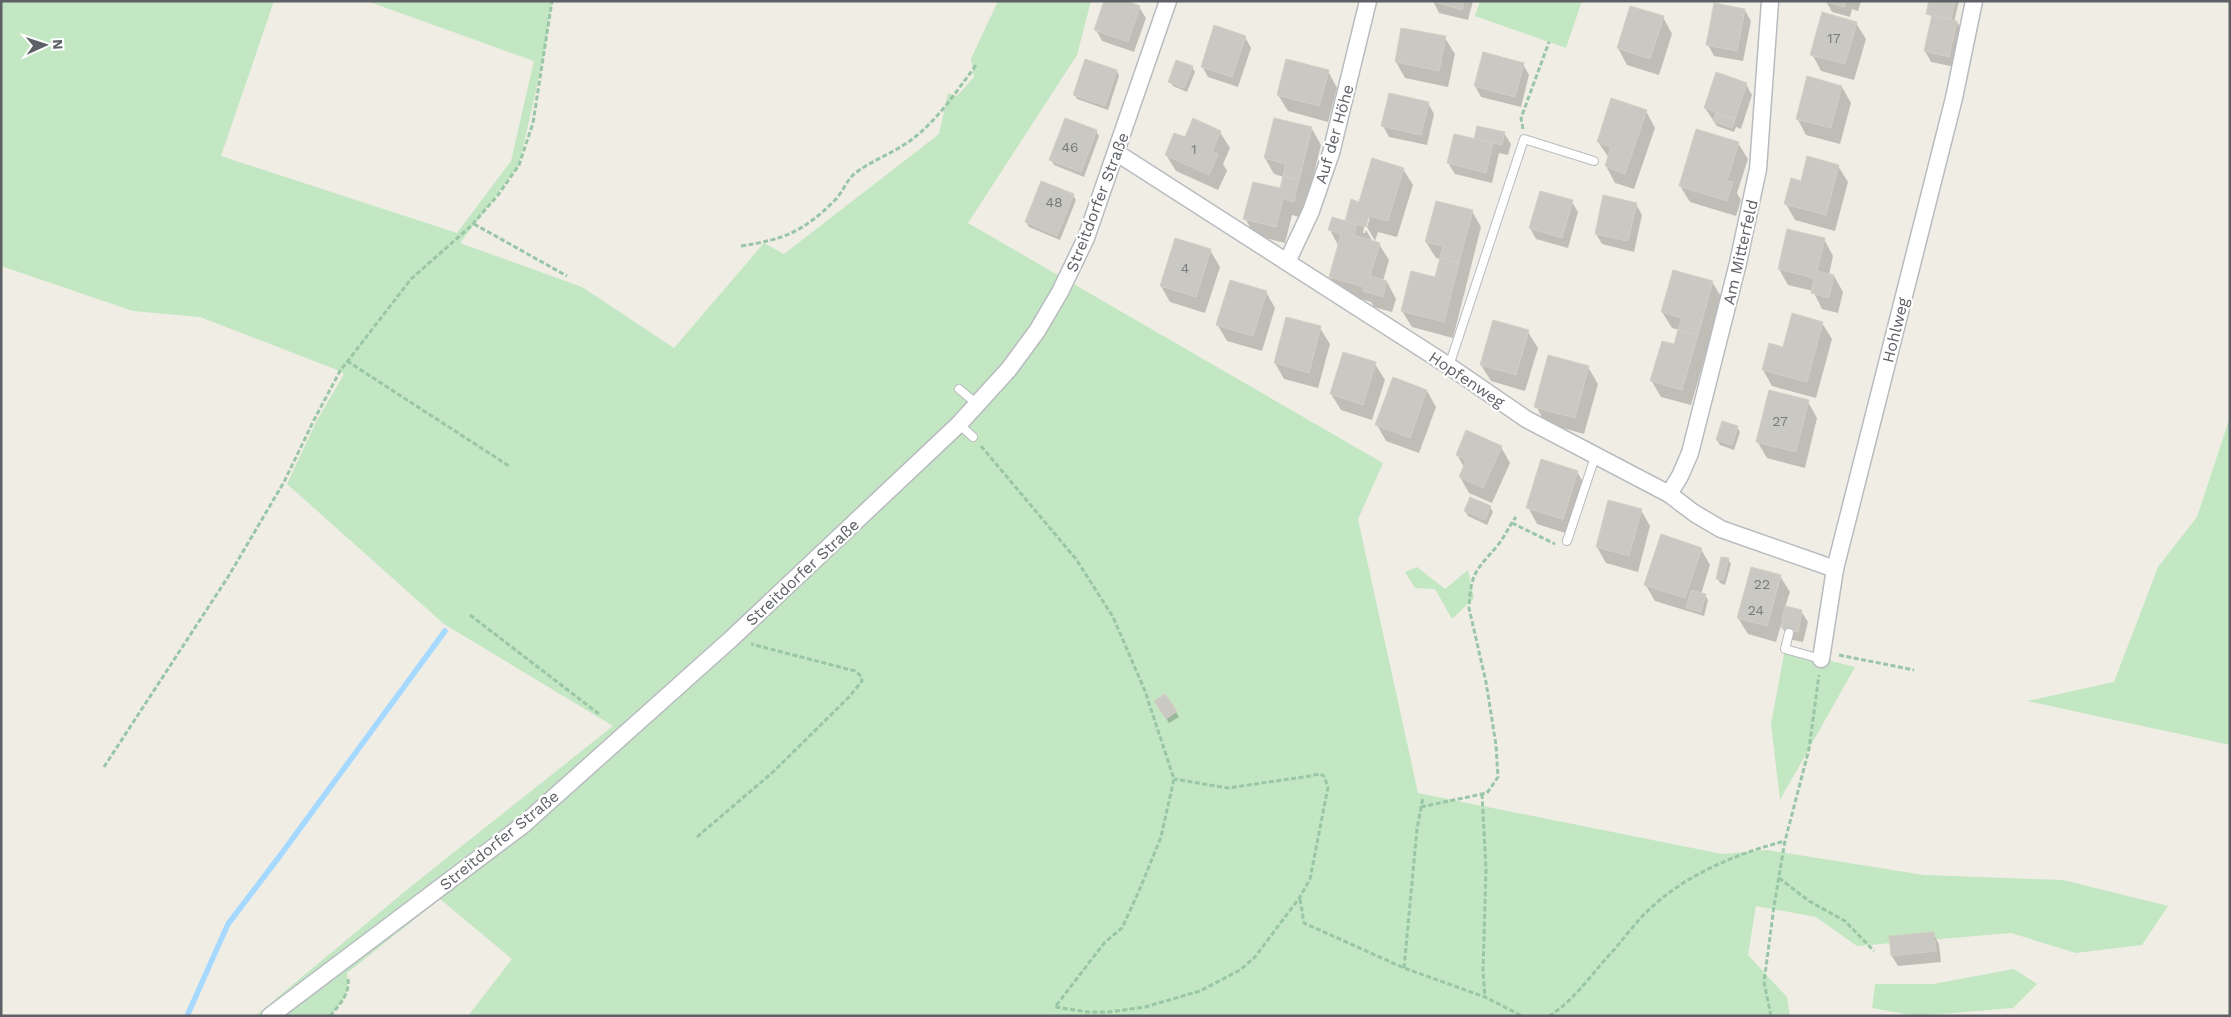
<svg xmlns="http://www.w3.org/2000/svg" width="2231" height="1017" font-family="'Work Sans',sans-serif">
<style>
.green{fill:#c2e7c2}
.shadow{fill:#0003}
.lines{fill:none;stroke-linecap:round;stroke-linejoin:round}
.stream{stroke:#a6d9ff;stroke-width:5.5}
.building{fill:#cac8c2;stroke:#d4cfc4}
.lane-casing{stroke:#b8bbbf;stroke-width:10}
.street-casing{stroke:#b8bbbf;stroke-width:19}
.path{stroke:#99c6a6;stroke-width:3;stroke-dasharray:5 2.5;stroke-linecap:butt}
.lane{stroke:#fff;stroke-width:8}
.street{stroke:#fff;stroke-width:16}
.labels{text-anchor:middle;stroke-width:4.5;stroke-linejoin:round;paint-order:stroke}
.number-label{font-size:14px;fill:#787b7d}
.street-label{font-size:16px;fill:#5d6166;stroke:#fff}
</style>
<rect width="100%" height="100%" fill="#f0ede5"/>
<g class="green">
<path d="M1,1H274L221,156L457,233L511,161L534,61L367,1H552L544,55L519,165L460,243L582,287L674,348L764,243L784,254L939,134L948,93L957,96L974,77L971,59L998,1H1091L1077,55L968,223L1383,463L1358,519L1418,793L1722,854L1767,850L1924,875L2063,880L2168,906L2142,945L2076,953L2011,933L1857,946L1816,917L1756,906L1748,955L1787,997L1790,1016H468L512,959L440,899L347,973C350,995 344,999 330,1016H255L409,888L613,726L444,624L287,484L316,422L344,374L340,371L200,317L133,311L1,266Z"/>
<polygon points="1480,1 1582,1 1566,48 1475,16"/>
<polygon points="2230,417 2230,745 2027,701 2114,682 2158,567 2197,517"/>
<polygon points="1417,567 1445,589 1468,570 1474,598 1452,619 1435,589 1415,588 1405,572"/>
<polygon points="1785,649 1855,667 1780,800 1771,724"/>
<polygon points="2014,969 2037,984 2013,1008 1916,1016 1872,1008 1875,984 1933,984"/>
</g>
<g class="shadow">
<polygon points="1433,1 1473,1 1468,20 1439,13"/>
<polygon points="1826,1 1861,1 1858,11 1852,9 1850,17 1832,12"/>
<polygon points="1930,1 1959,1 1954,22 1957,22 1963,33 1955,67 1931,62 1925,51 1933,19 1928,13"/>
<polygon points="1139,7 1146,18 1134,52 1102,41 1096,30"/>
<polygon points="1745,10 1751,21 1743,61 1714,56 1708,45"/>
<polygon points="1663,17 1672,34 1659,75 1627,65 1618,48"/>
<polygon points="1856,23 1866,39 1854,80 1821,71 1812,54"/>
<polygon points="1245,37 1251,48 1238,87 1208,77 1202,66"/>
<polygon points="1445,38 1455,54 1448,87 1405,78 1396,62"/>
<polygon points="1523,64 1529,75 1521,107 1481,97 1475,86"/>
<polygon points="1192,67 1195,72 1187,92 1173,86 1170,81"/>
<polygon points="1117,71 1119,76 1108,110 1077,99 1074,94"/>
<polygon points="1328,71 1337,88 1328,122 1288,111 1278,95"/>
<polygon points="1746,84 1752,95 1741,129 1736,127 1734,132 1717,126 1705,108"/>
<polygon points="1842,87 1851,103 1840,144 1806,135 1797,118"/>
<polygon points="1428,103 1434,114 1427,145 1389,137 1383,126"/>
<polygon points="1646,111 1655,128 1634,189 1615,183 1606,166 1609,158 1598,142"/>
<polygon points="1275,119 1312,129 1321,145 1303,218 1292,215 1285,243 1254,235 1245,218 1281,190 1284,177 1274,174 1265,158"/>
<polygon points="1096,131 1099,136 1084,177 1054,165 1051,160"/>
<polygon points="1220,132 1230,148 1223,164 1227,171 1218,190 1176,171 1166,155 1186,139"/>
<polygon points="1504,133 1511,144 1508,155 1499,153 1492,183 1455,174 1448,163 1475,140"/>
<polygon points="1738,143 1748,159 1737,193 1741,200 1736,216 1690,202 1680,186"/>
<polygon points="1838,166 1848,182 1835,231 1795,220 1786,204"/>
<polygon points="1403,169 1413,185 1397,237 1378,232 1375,241 1367,227 1370,218 1362,222 1364,227 1363,233 1365,233 1366,230 1373,242 1379,244 1389,260 1383,281 1387,282 1396,299 1392,312 1374,307 1371,302 1340,293 1330,277 1339,247 1330,230 1346,222 1360,203"/>
<polygon points="1073,195 1076,200 1060,240 1029,227 1026,222"/>
<polygon points="1572,202 1578,212 1568,248 1536,239 1530,228"/>
<polygon points="1636,204 1642,215 1634,252 1602,244 1596,234"/>
<polygon points="1472,211 1481,227 1453,338 1412,327 1402,311 1436,278 1441,259 1436,258 1426,242"/>
<polygon points="1824,239 1833,256 1829,275 1834,276 1843,292 1838,313 1822,309 1813,291 1788,285 1779,269"/>
<polygon points="1210,250 1220,267 1205,313 1170,302 1161,286"/>
<polygon points="1712,282 1722,298 1691,405 1661,397 1651,380 1675,346 1679,330 1672,328 1662,312"/>
<polygon points="1266,292 1275,308 1262,351 1227,341 1217,324"/>
<polygon points="1822,323 1832,339 1816,398 1772,386 1763,370"/>
<polygon points="1320,328 1330,344 1318,388 1284,379 1275,363"/>
<polygon points="1528,332 1538,348 1525,391 1491,381 1481,365"/>
<polygon points="1375,364 1385,380 1372,420 1341,410 1331,394"/>
<polygon points="1588,367 1598,384 1584,434 1545,423 1536,406"/>
<polygon points="1427,391 1436,407 1419,453 1386,441 1377,425"/>
<polygon points="1808,402 1817,418 1805,468 1767,458 1757,441"/>
<polygon points="1737,427 1740,432 1734,450 1720,445 1717,440"/>
<polygon points="1501,447 1510,463 1492,503 1469,493 1460,477 1464,467 1457,455"/>
<polygon points="1577,472 1587,488 1572,535 1537,524 1528,507"/>
<polygon points="1490,507 1493,512 1487,525 1468,516 1465,511"/>
<polygon points="1641,510 1650,526 1638,572 1606,563 1597,547"/>
<polygon points="1701,549 1710,565 1701,594 1705,595 1708,600 1704,616 1655,601 1645,584"/>
<polygon points="1728,559 1731,564 1725,585 1720,583 1717,578"/>
<polygon points="1780,576 1790,592 1785,607 1801,611 1808,622 1803,642 1788,639 1781,625 1776,642 1748,634 1738,618"/>
<polygon points="1158,706 1176,712 1179,717 1169,723"/>
<polygon points="1933,933 1939,944 1941,962 1898,966 1892,956"/>
</g>
<g class="lines">
<polyline class="stream" points="187,1016 228,924 279,857 445,631"/>
</g>
<g class="building">
<polygon points="1104,1 1127,1 1140,6 1128,42 1094,30"/>
<polygon points="1432,1 1464,1 1462,10"/>
<polygon points="1824,1 1846,1 1844,7"/>
<polygon points="1929,1 1955,1 1951,20 1926,14"/>
<polygon points="1714,3 1745,9 1737,51 1706,45"/>
<polygon points="1630,6 1664,16 1650,59 1617,48"/>
<polygon points="1822,12 1857,22 1845,64 1810,55"/>
<polygon points="1932,15 1957,21 1949,57 1924,51"/>
<polygon points="1214,25 1246,36 1232,77 1201,67"/>
<polygon points="1401,28 1446,36 1439,71 1395,62"/>
<polygon points="1483,52 1524,63 1515,97 1474,86"/>
<polygon points="1085,59 1117,70 1105,106 1073,95"/>
<polygon points="1286,59 1329,70 1319,106 1277,95"/>
<polygon points="1176,60 1193,66 1184,88 1168,82"/>
<polygon points="1716,72 1747,83 1735,119 1704,108"/>
<polygon points="1807,76 1842,86 1831,128 1796,119"/>
<polygon points="1389,93 1429,102 1421,135 1381,126"/>
<polygon points="1611,98 1647,110 1625,174 1605,166 1611,147 1597,142"/>
<polygon points="1716,113 1735,119 1732,128 1713,121"/>
<polygon points="1065,118 1097,130 1081,172 1049,160"/>
<polygon points="1193,118 1221,131 1212,151 1218,154 1209,175 1165,155 1174,133 1185,137"/>
<polygon points="1274,118 1312,127 1299,180 1283,176 1286,164 1264,158"/>
<polygon points="1477,126 1505,132 1502,145 1474,139"/>
<polygon points="1696,129 1739,142 1727,181 1733,182 1727,201 1679,186"/>
<polygon points="1454,134 1493,143 1486,173 1447,163"/>
<polygon points="1807,156 1839,165 1826,215 1784,204 1791,178 1801,181"/>
<polygon points="1372,158 1404,168 1388,221 1369,216 1366,227 1345,221 1351,199 1359,202"/>
<polygon points="1283,176 1299,180 1294,202 1283,199 1276,227 1243,219 1253,182 1280,188"/>
<polygon points="1041,181 1074,194 1057,236 1025,222"/>
<polygon points="1540,191 1573,200 1562,238 1529,228"/>
<polygon points="1603,195 1637,203 1628,241 1595,234"/>
<polygon points="1436,201 1473,210 1459,263 1440,258 1443,246 1425,242"/>
<polygon points="1332,217 1357,224 1354,235 1380,243 1370,276 1387,281 1383,297 1363,291 1364,287 1329,277 1341,234 1328,230"/>
<polygon points="1787,229 1825,238 1817,271 1834,275 1829,298 1811,293 1814,278 1778,269"/>
<polygon points="1175,238 1211,249 1196,297 1160,286"/>
<polygon points="1440,258 1459,263 1444,322 1401,311 1411,271 1435,277"/>
<polygon points="1673,270 1713,281 1698,335 1678,330 1682,318 1661,312"/>
<polygon points="1230,280 1267,291 1253,336 1216,325"/>
<polygon points="1792,313 1823,322 1807,382 1762,370 1769,343 1783,347"/>
<polygon points="1286,317 1321,326 1309,373 1274,363"/>
<polygon points="1493,320 1529,330 1516,375 1480,365"/>
<polygon points="1678,330 1698,335 1682,390 1650,381 1662,341 1674,344"/>
<polygon points="1343,352 1376,362 1363,405 1330,394"/>
<polygon points="1548,355 1589,366 1575,418 1534,407"/>
<polygon points="1393,377 1427,390 1410,438 1375,425"/>
<polygon points="1769,390 1809,400 1796,452 1756,442"/>
<polygon points="1722,421 1738,426 1732,445 1716,440"/>
<polygon points="1466,430 1502,446 1483,488 1459,477 1466,460 1456,455"/>
<polygon points="1541,459 1578,471 1563,519 1526,508"/>
<polygon points="1470,497 1491,506 1485,520 1464,511"/>
<polygon points="1608,500 1642,509 1629,556 1596,547"/>
<polygon points="1661,534 1702,548 1685,598 1644,585"/>
<polygon points="1721,557 1729,558 1723,580 1716,579"/>
<polygon points="1751,567 1781,575 1767,626 1737,618"/>
<polygon points="1691,590 1706,594 1701,612 1686,608"/>
<polygon points="1785,606 1802,610 1798,632 1781,628"/>
<polygon points="1165,694 1177,711 1166,719 1154,701"/>
<polygon points="1934,932 1936,951 1891,956 1889,936"/>
</g>
<g class="lines">
<g class="lane-casing">
<g id="lane">
<polyline points="1449,366 1524,139 1594,161"/>
<polyline points="959,389 977,404"/>
<polyline points="959,424 973,437"/>
<polyline points="1567,541 1595,457"/>
<polyline points="1789,633 1785,649 1821,659"/>
</g>
</g>
<g class="street-casing">
<g id="street">
<polyline points="1117,153 1449,366 1526,419 1669,494 1694,513 1721,529 1835,569"/>
<polyline points="1287,262 1311,211 1331,153 1368,1"/>
<polyline points="1669,494 1680,476 1690,453 1738,263 1758,169 1770,1"/>
<polyline points="1821,659 1835,569 1954,98 1974,1"/>
<polyline points="270,1016 523,825 731,639 959,424 1009,369 1037,331 1060,292 1086,238 1168,1"/>
</g>
</g>
<g class="path">
<polyline points="1523,129 1521,118 1549,42"/>
<polyline points="474,224 567,276"/>
<path d="M741,246C785,239 803,232 835,200C842,193 846,182 853,175C871,160 897,152 915,137C940,117 958,89 977,64"/>
<polyline points="347,361 509,466"/>
<polyline points="981,446 1076,559 1113,617 1145,691 1174,779 1161,837 1139,891 1122,928 1105,942 1055,1007 1088,1012 1109,1012 1145,1007 1200,991 1240,970 1255,957 1300,897 1310,879 1328,787 1324,776 1320,774 1310,776 1228,788 1174,779"/>
<polyline points="1512,523 1555,544"/>
<polyline points="470,615 599,714"/>
<polyline points="1839,655 1914,670"/>
<polyline points="104,767 228,577 284,482 314,420 340,371 411,279 472,225 498,195 519,165 533,123 552,1"/>
<polyline points="1482,794 1486,869 1483,971 1485,997"/>
<path d="M1421,807L1487,793L1498,777L1496,745L1486,682L1469,608C1471,571 1476,571 1498,545C1505,536 1509,526 1516,517"/>
<polyline points="697,837 773,772 849,697 862,681 861,676 855,671 751,644"/>
<polyline points="1779,878 1809,901 1845,921 1874,951"/>
<polyline points="1300,899 1304,923 1404,968 1485,997 1522,1016"/>
<polyline points="1404,968 1417,829 1423,797"/>
<path d="M330,1016C340,1004 350,994 348,978"/>
<path d="M1549,1016C1575,1000 1592,973 1613,951C1626,936 1638,919 1653,906C1689,873 1739,853 1785,841"/>
<polyline points="1771,1016 1764,982 1774,906 1785,841 1809,749 1819,675"/>
</g>
<use href="#lane" class="lane"/>
<use href="#street" class="street"/>
</g>
<g class="labels">
<g class="number-label">
<text x="1834" y="43">17</text>
<text x="1070" y="152">46</text>
<text x="1194" y="154">1</text>
<text x="1054" y="207">48</text>
<text x="1185" y="273">4</text>
<text x="1780" y="426">27</text>
<text x="1762" y="589">22</text>
<text x="1756" y="615">24</text>
</g>
<g class="street-label">
<text transform="translate(1334 134) rotate(-74)" y="6">Auf der Höhe</text>
<text transform="translate(1097 202) rotate(-69)" y="6">Streitdorfer Straße</text>
<text transform="translate(1740 252) rotate(-77)" y="6">Am Mitterfeld</text>
<text transform="translate(1895 330) rotate(-76)" y="6">Hohlweg</text>
<text transform="translate(1467 379) rotate(34)" y="6">Hopfenweg</text>
<text transform="translate(802 572) rotate(-43)" y="6">Streitdorfer Straße</text>
<text transform="translate(499 840) rotate(-39)" y="6">Streitdorfer Straße</text>
</g>
</g>
<rect width="2231" height="1017" fill="none" stroke="#5d6166" stroke-width="5"/>
<g transform="translate(45 45) rotate(87)" stroke="#ffffff" stroke-width="4" paint-order="stroke">
<path d="M0-4L9 19L0 12L-9 19Z" fill="#5d6166"/>
<text y="-8" font-size="14" font-weight="bold" text-anchor="middle" fill="#5d6166">N</text>
</g>
</svg>
